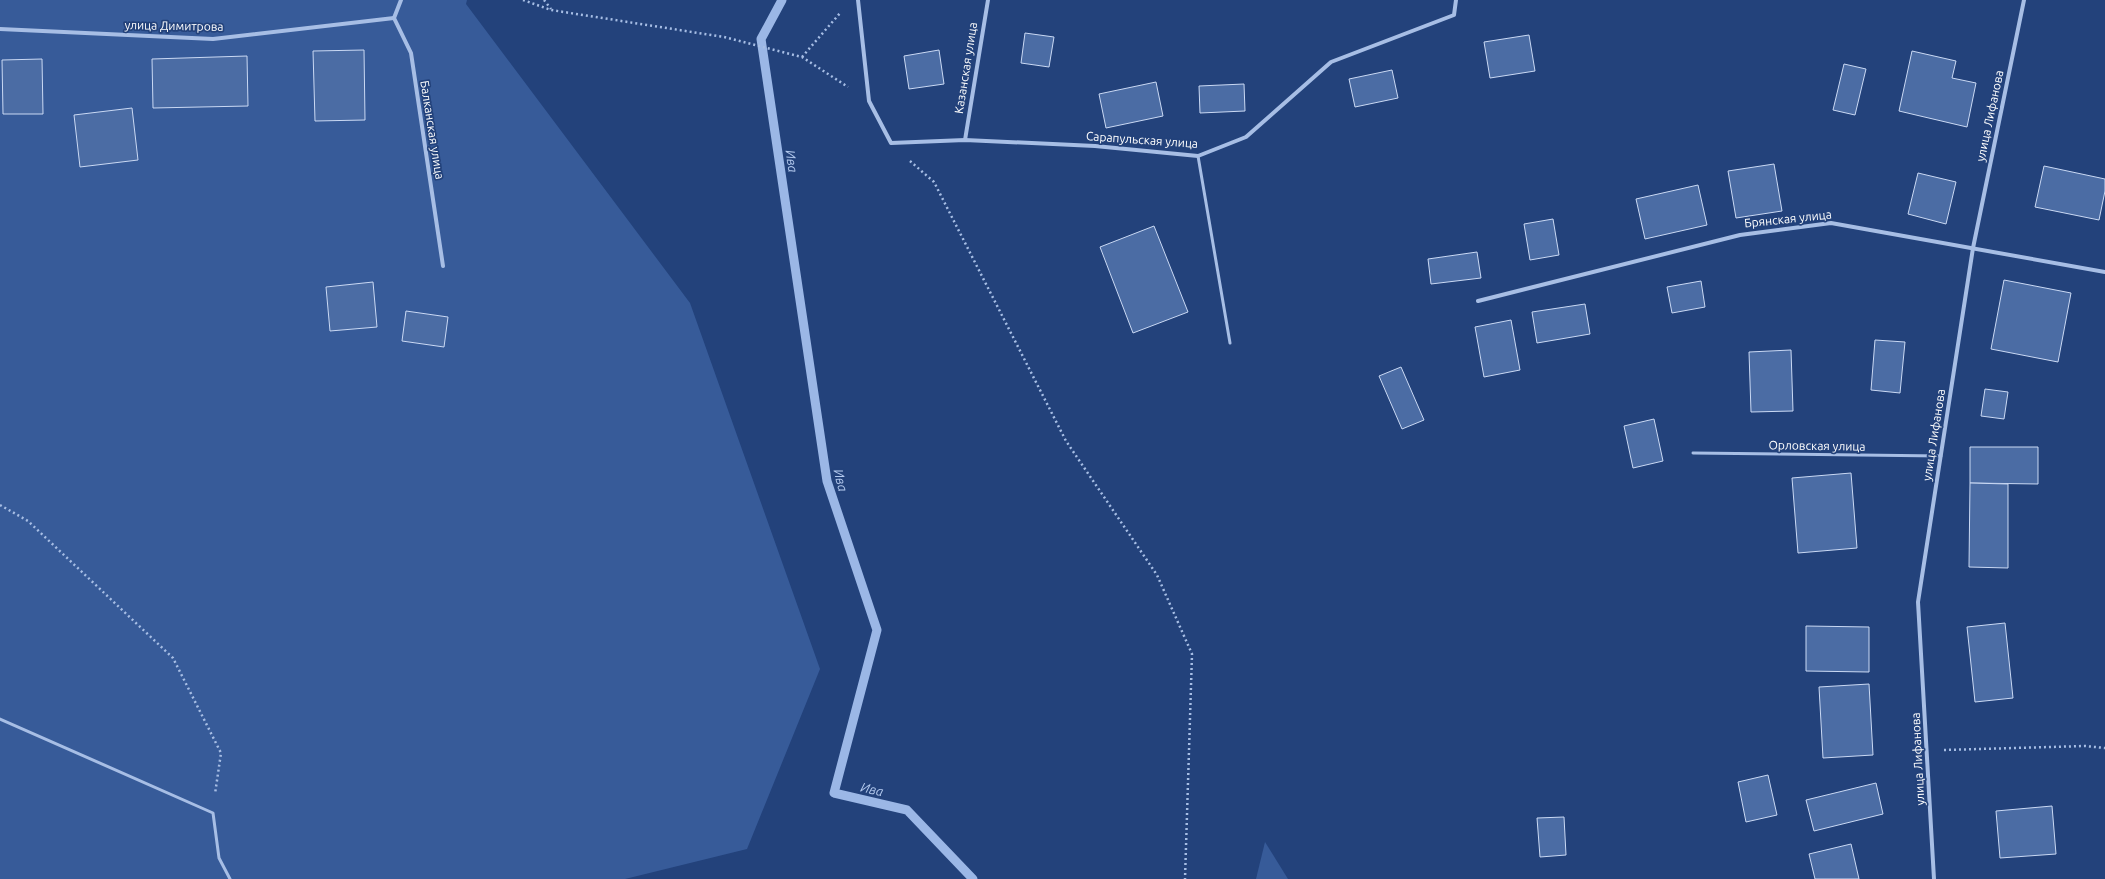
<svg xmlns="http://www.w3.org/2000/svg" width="2105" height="879" font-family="Ubuntu,sans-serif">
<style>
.green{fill:#375b99}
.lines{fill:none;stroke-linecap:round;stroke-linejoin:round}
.stream{stroke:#9bb7e6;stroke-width:9}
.building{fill:#4b6ca4;stroke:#cad9f4}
.path{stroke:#a7bee5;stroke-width:2.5;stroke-dasharray:2 3;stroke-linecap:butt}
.lane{stroke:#a7bee5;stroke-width:3}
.street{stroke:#a7bee5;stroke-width:4}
.labels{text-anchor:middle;stroke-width:3.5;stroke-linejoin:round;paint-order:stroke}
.street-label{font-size:12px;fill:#fff;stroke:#23427b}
.water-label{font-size:13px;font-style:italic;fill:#b2c8ed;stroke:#23427b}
</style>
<rect width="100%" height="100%" fill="#23427b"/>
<g class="green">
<polygon points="0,0 467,0 466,4 690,303 820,669 747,849 625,879 0,879"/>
<polygon points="1265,842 1288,879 1256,879"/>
</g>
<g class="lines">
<polyline class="stream" points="782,0 761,39 827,481 877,630 834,793 907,810 973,879"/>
</g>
<g class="building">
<polygon points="1025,33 1054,37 1049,67 1021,63"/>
<polygon points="1529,35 1535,71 1490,78 1484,42"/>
<polygon points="364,50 365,120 315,121 313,51"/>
<polygon points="939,50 944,84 909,89 904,56"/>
<polygon points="1912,51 1956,61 1952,78 1976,83 1967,127 1899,111"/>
<polygon points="247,56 248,106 153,108 152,59"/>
<polygon points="42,59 43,114 3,114 2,60"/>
<polygon points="1844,64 1866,69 1855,115 1833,110"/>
<polygon points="1392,70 1398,98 1355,107 1349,79"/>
<polygon points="1156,82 1163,116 1106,128 1099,94"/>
<polygon points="1244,84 1245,111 1200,113 1199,86"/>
<polygon points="132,108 138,160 80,167 74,115"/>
<polygon points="1774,164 1782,211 1736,218 1728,171"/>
<polygon points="2044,166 2105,179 2105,191 2099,220 2035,207"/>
<polygon points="1918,173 1956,182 1946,224 1908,214"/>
<polygon points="1698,185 1707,225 1645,239 1636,199"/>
<polygon points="1553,219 1559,255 1530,260 1524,224"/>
<polygon points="1154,226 1188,312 1133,333 1100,247"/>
<polygon points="1477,252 1481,278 1431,284 1428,259"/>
<polygon points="2004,280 2071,293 2058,362 1991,349"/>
<polygon points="1701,281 1705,307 1672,313 1667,287"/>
<polygon points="373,282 377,327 330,331 326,287"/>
<polygon points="1585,304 1590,334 1537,343 1532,312"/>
<polygon points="406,311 448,317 444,347 402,341"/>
<polygon points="1511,320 1520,370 1484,377 1475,327"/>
<polygon points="1875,340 1905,342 1900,393 1871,390"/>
<polygon points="1791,350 1793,411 1751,412 1749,352"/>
<polygon points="1401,367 1424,420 1402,429 1379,376"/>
<polygon points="1985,389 2008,392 2004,419 1981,416"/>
<polygon points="1654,419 1663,461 1633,468 1624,426"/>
<polygon points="1970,447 2038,447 2038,484 1970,483"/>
<polygon points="1851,473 1857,548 1798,553 1792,478"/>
<polygon points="1970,483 2008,484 2008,568 1969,567"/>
<polygon points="2005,623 2013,698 1975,702 1967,627"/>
<polygon points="1806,626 1869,627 1869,672 1806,671"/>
<polygon points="1869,684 1873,755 1823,758 1819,687"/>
<polygon points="1768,775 1777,815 1746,822 1738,782"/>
<polygon points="1876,783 1883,814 1814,831 1806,800"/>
<polygon points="2052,806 2056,854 2000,858 1996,811"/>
<polygon points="1564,817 1566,855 1540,857 1537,818"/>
<polygon points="1851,844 1859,879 1815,879 1809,854"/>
</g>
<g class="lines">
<g class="path">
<polyline points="523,0 551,10 724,37 802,57 848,87"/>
<polyline points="544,0 551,9"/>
<polyline points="802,57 841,12"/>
<polyline points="910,161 934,182 1066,441 1157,575 1192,654 1185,879"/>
<polyline points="0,505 28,521 173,658 221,753 215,794"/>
<polyline points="1944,750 2085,746 2105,748"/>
</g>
<g class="lane">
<polyline points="1198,156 1230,343"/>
<polyline points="1693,453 1941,456"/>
<polyline points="0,719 213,813 219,858 230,879"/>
</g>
<g class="street">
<polyline points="401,0 394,18 411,53 443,266"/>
<polyline points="858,0 869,101 891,143 965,140 1095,146 1198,156 1246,137 1331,62 1454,15 1456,0"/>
<polyline points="0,29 213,39 394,18"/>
<polyline points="965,140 988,0"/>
<polyline points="1478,301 1740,235 1831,223 2105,272"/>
<polyline points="1934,879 1918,602 1973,248 2024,0"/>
</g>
</g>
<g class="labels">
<g class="street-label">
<text transform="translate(174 26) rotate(1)" y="4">улица Димитрова</text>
<text transform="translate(966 68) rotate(-81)" y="4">Казанская улица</text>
<text transform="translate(1990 116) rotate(-78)" y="4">улица Лифанова</text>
<text transform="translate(432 130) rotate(81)" y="4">Балканская улица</text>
<text transform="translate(1142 140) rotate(4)" y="4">Сарапульская улица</text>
<text transform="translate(1788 219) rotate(-6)" y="4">Брянская улица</text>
<text transform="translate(1934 435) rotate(-81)" y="4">улица Лифанова</text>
<text transform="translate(1817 446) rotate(1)" y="4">Орловская улица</text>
<text transform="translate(1918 759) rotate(-93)" y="4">улица Лифанова</text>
</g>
<g class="water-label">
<text transform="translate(792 161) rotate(82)" y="5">Ива</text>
<text transform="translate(841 480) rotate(76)" y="5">Ива</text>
<text transform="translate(872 789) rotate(13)" y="5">Ива</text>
</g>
</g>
</svg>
